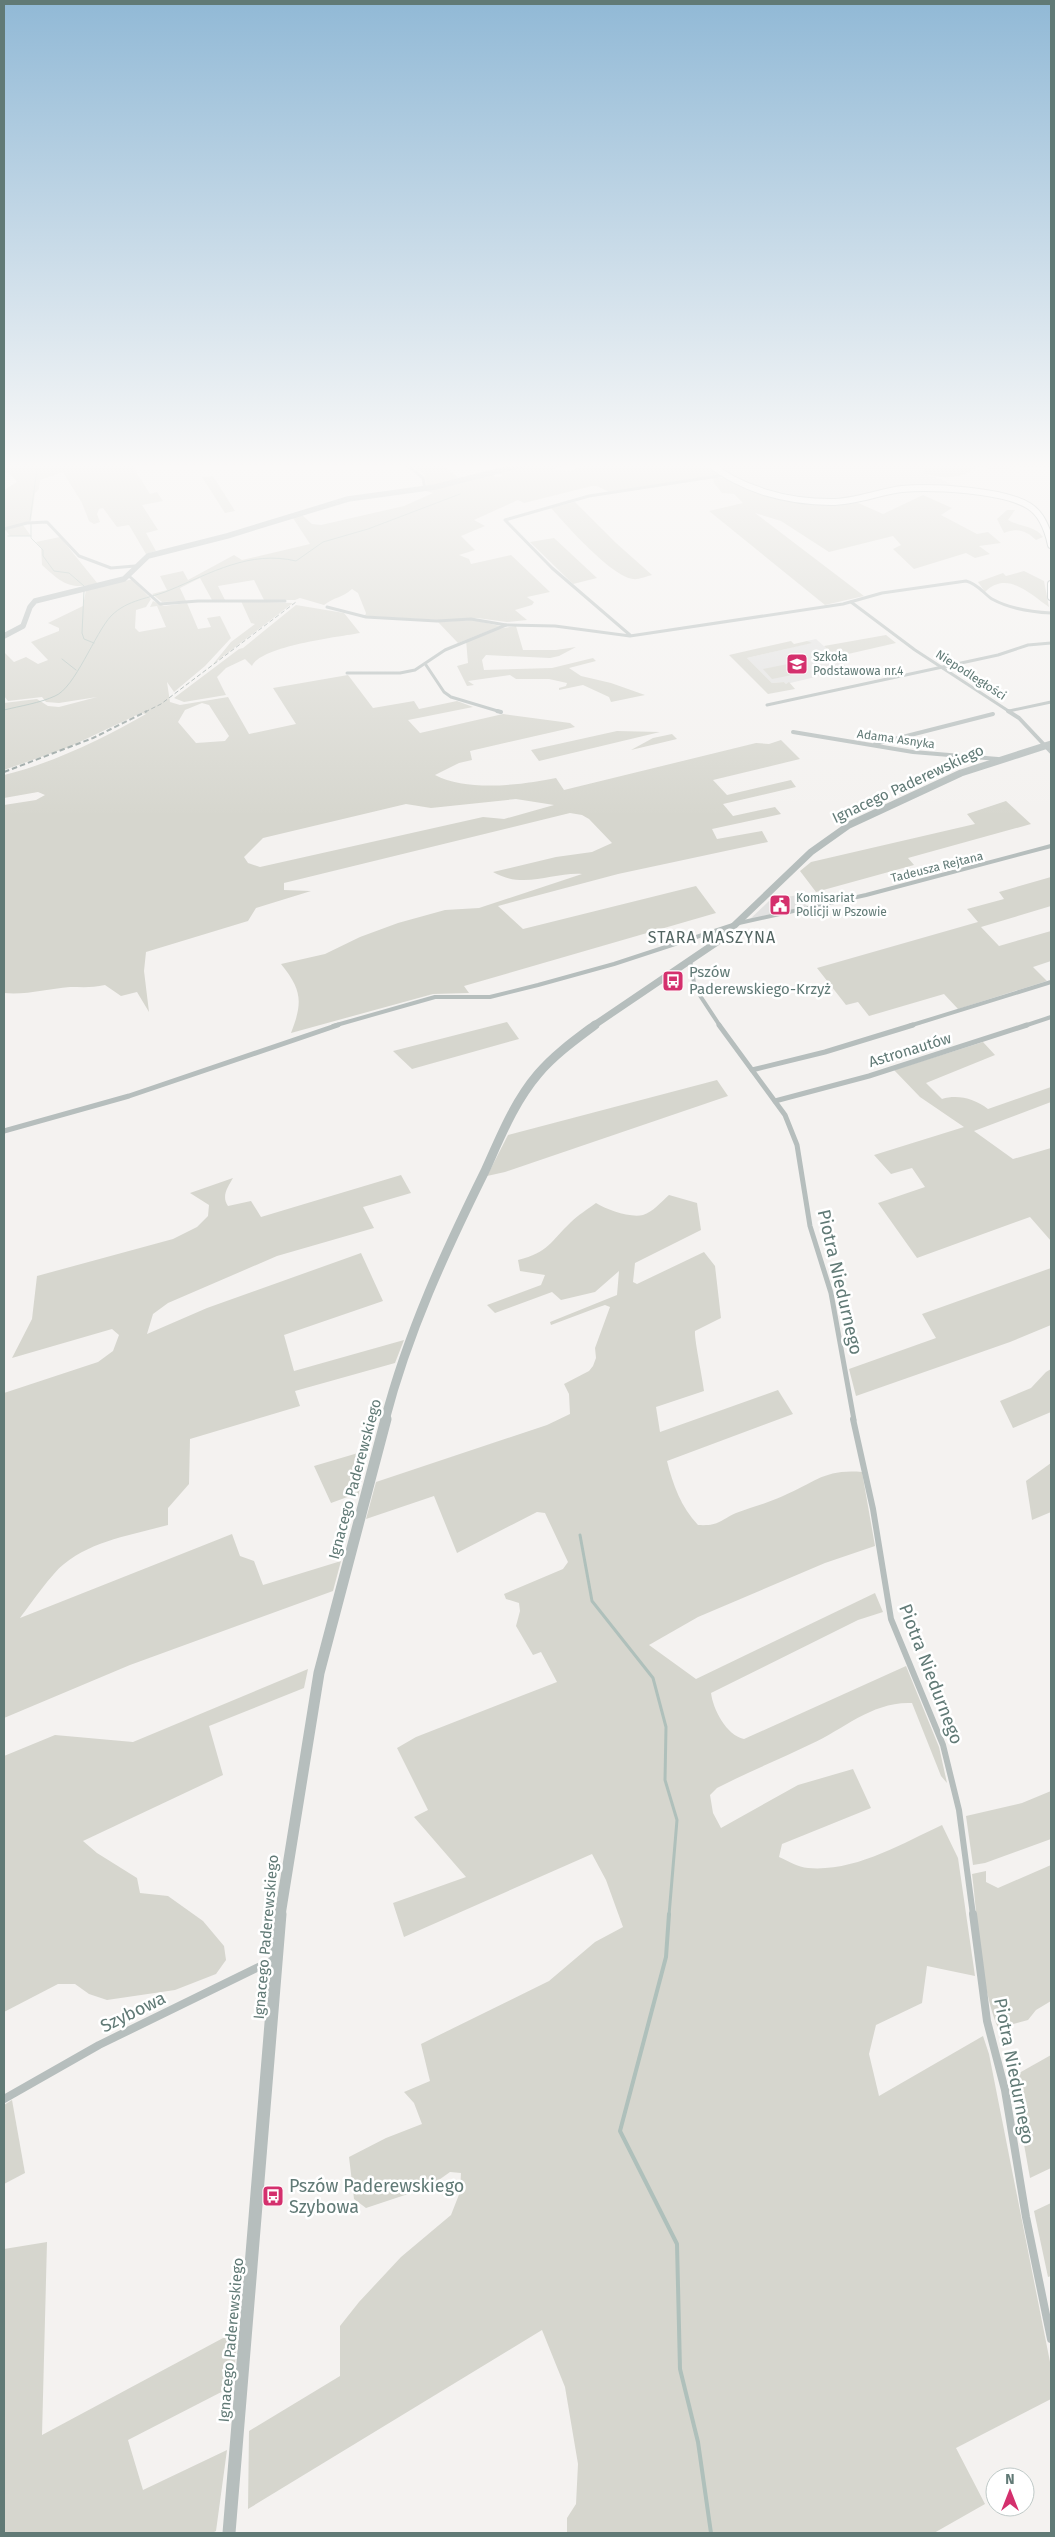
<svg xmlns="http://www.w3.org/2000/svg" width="1055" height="2537" font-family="'Fira Sans',sans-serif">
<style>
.built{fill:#e2e2e1}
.green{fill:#d6d6ce;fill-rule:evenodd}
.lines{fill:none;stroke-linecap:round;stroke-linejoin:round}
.stream-far2{stroke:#afc0bb;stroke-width:1}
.stream-far1{stroke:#afc0bb;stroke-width:3}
.stream{stroke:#afc0bb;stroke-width:4}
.secondary-casing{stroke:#a9b3b2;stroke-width:8}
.minor-far4{stroke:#b6bebd;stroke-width:3}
.minor-far3{stroke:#b6bebd;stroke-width:4}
.minor-far2{stroke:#b6bebd;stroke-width:5}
.minor-far1{stroke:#b6bebd;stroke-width:6}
.minor{stroke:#b6bebd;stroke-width:8}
.tertiary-far4{stroke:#b6bebd;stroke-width:5.5}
.tertiary-far3{stroke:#b6bebd;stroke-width:7}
.tertiary-far2{stroke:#b6bebd;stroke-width:9}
.tertiary-far1{stroke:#b6bebd;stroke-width:11}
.tertiary{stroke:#b6bebd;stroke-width:13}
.secondary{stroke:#fff;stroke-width:6}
.rail-far1{stroke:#97a3a1;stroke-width:1;stroke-dasharray:4.5 2.5;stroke-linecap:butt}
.rail{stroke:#97a3a1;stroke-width:2;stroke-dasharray:5.5 3;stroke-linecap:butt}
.labels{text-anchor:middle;stroke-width:5;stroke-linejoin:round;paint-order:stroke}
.far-poi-label{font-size:12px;fill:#617a76;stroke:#fff;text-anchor:start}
.far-street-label{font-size:12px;fill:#617a76;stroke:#fff}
.street-label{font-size:15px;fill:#617a76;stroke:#fff}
.poi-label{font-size:15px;fill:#617a76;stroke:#fff;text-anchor:start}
.neighbourhood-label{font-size:16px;letter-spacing:1px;fill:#536562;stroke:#fff}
.near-street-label{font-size:18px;fill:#617a76;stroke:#fff}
.near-poi-label{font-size:18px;fill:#617a76;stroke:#fff;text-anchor:start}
</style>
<rect width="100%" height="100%" fill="#f4f2f0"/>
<g class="built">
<polygon points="712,462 931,462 923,474 941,479 961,490 932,488 846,500 818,500 758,487 733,477"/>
<polygon points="816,639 849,669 786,684 784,682 772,683 747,658 810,643 807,641"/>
<polygon points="797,895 809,908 749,920 769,901"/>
</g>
<g class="green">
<polygon points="4,462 130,462 150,494 157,492 163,501 142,505 158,530 146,533 156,551 146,554 129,525 117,527 103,508 99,509 97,514 100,522 94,524 89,521 82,503 63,472 40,480 39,489 35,493 31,521 23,525 31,536 10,536 4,528 4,490 17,482 8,472 4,474"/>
<polygon points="405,462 439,462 460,479 427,487 424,474"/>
<path d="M540,462H570L552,470L571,471L590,462H702L718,475L609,492L597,486H592L524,503L518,500L474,520L485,526L461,536L475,550L459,555L469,559L471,564L511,555L550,592L527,597L534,602L532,605L515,610L527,620L507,622L477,618L439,620L365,616L366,613L358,593L352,589C342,598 334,597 324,605L300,598L295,600H264L254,580L218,586L225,600H212L200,578L180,588L186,601L162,602L152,594L167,590L160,576L183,571L188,580L234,555L242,560L310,544L293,518L302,515L312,524L321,525L404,506L433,493L426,491L491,474L496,477L503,476L498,472Z"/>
<path d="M931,462H1051V467L992,469L977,467C961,480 941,479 922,473Z"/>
<polygon points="213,476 235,511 225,513 202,477"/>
<polygon points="713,478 725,478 752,490 830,505 856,502 883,514 923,495 952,508 941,515 977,534 988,532 1001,543 979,546 990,554 975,558 966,553 914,569 893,549 901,545 893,536 829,552 781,521 755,513 864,596 825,605 709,511 743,503 734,494 722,493 714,483"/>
<path d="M575,502L616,543L652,575C647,576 638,580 633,579C611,576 566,525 551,508Z"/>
<path d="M1007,510H1015L1008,520C1020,527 1034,525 1043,537L1036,540C1027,531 1017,527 1004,533L997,519Z"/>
<path d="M60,537L98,584C69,589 64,585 42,565L41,548L36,542Z"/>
<polygon points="554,538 597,578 573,584 530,542"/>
<path d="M1024,571L1044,581L1049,607C1030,594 1007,570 985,592L978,582L1003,573L1006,576Z"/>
<path d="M129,580H133L151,599L146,607L136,610L135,628L139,632L166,627L157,606L150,607L153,601L164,606L187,603L198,629L211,627L207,618L220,616L231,638L205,666L174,692L167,682L170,702L180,705L228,697L249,734L296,724L273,688L348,675L373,708L414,701L419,709L457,701L473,707L408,720L420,733L503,714L570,723L575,727L470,751L472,760L459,763L435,775C467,792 522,785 556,778L564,790L756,743L769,744L781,740L800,759L713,780L727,795L791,780L796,787L723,804L733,816L775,807L781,814L712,829L717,839L762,831L768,842L618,874L498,906L523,929L696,886L716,913L464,986L469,993L433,994L291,1033C303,1002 302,990 281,964L325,954L360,937L398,923L445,910L479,908L582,874C553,872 524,890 493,872L556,857L592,852L612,843L589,819L582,815L570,813L284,883V890L311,891L256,908L248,921L146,952L144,971L149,1012L137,992L121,996L105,985C92,988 82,987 70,987C47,989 27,995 4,993V805L36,800L45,795L38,792L4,798V775C53,763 102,739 146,714L141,713L69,747L4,770V703L37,699L48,706L59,707L97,697L59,703L46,702L42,697L8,701L4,696V652L14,662L26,657L38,664L48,660L31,642L59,631V628L48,623L83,606L86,590ZM202,703L209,705L229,736L225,741L196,743L178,722L185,710ZM516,799L554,805L504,819L483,817L260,867L248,863L244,857L263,838L406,804L431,808Z"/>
<polygon points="241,601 293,603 213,664 231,642 255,624 251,623"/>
<path d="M296,605L344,613L360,633C338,637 261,646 252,666L245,659L226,668L217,677L226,695L184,702L174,698L239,649L243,648Z"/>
<polygon points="473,620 500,626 458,643 438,622"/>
<polygon points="516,626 523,650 556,650 576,647 559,656 550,658 486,655 482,660 484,670 552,668 593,658 596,661 569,668 581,676 611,683 645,695 611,702 609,697 583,685 559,690 559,688 566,686 567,683 549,679 516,679 510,675 468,681 474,685 467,686 457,666 468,663 466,640 497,629"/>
<polygon points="886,635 896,643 835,657 824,646"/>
<polygon points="791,641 794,644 807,641 812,643 747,658 772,683 784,682 786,684 789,682 795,689 768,694 729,655"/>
<polygon points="798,662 807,672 772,679 763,669"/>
<polygon points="617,731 660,732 539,761 531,750"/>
<polygon points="672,734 677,739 631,750 653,738"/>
<polygon points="1006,801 1031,824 908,858 914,865 816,892 800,871 811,862 975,824 967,814"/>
<polygon points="1051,877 1051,906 981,927 999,946 1051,931 1051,961 1033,967 1047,981 958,1009 944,994 869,1016 858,1002 846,1005 817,968 978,922 967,909 1004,899 999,892"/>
<polygon points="507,1022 519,1039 412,1069 393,1051"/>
<path d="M983,1042L995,1055L926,1083L942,1099C958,1094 975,1099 988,1109L1051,1087V1102L974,1131L1013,1159L1051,1148V1241L1030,1217L917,1258L878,1203L925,1187L912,1168L891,1174L874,1155L964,1127L920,1097L894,1070Z"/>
<polygon points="717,1080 728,1096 505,1172 487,1176 508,1135"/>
<path d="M401,1175L411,1193L363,1207L374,1228L277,1256L168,1303L153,1314L147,1334L207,1308L361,1253L383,1301L284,1335L294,1371L404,1340L395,1363L295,1391L300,1406L190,1439L189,1484L168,1508V1525C132,1535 94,1540 64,1564C52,1573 30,1605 20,1618L232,1534L240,1556L254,1561L263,1585L341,1561L333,1591L130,1665L4,1718V1393L98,1362L113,1351L119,1335L112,1329L12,1358L32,1319L37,1276L173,1239L197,1227L208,1216L209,1205L190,1193L233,1178C228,1187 221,1196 228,1206L251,1201L261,1217Z"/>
<path d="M669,1195L697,1203L701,1230L635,1263L633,1282L637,1284L704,1252L715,1266L721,1318L695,1331C694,1338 703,1380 704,1391L656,1407L660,1432L778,1390L793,1414L667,1461C673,1485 681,1507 698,1525C719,1526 719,1521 736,1513C752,1507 768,1503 783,1496C816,1482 824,1469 862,1472L875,1546L825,1563L698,1617L649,1645L696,1679L875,1593L883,1612L858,1620L711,1693C713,1709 726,1735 744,1739L906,1666L939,1747L947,1783L941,1776L912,1703C873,1701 844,1729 811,1744C780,1759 748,1772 717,1788L710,1795L713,1813L721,1828L798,1785L853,1769L871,1808L782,1844L779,1857C788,1861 798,1867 808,1868C855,1872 901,1844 942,1825L958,1858L975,1976L927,1966L922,2003L876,2025L869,2054L879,2096L983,2036L989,2054L1051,2367V2399L956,2448L985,2504L934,2533H567V2518L576,2504L578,2464L565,2387L542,2330L248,2509L249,2431L340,2376V2326L359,2302L401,2257L451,2215L460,2192L461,2173L450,2172L429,2187L366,2208L354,2199L349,2157L386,2138L422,2124L414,2103L404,2092L430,2081L421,2044L549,1981L595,1942L623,1927L606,1880L592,1854L404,1937L393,1903L466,1877L414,1817L428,1810L397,1748L416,1737L557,1682L541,1652L533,1655L516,1626L520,1611L519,1603L506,1599L504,1594L563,1569L568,1562L545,1513L537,1512L457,1553L434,1496L366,1519L376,1482L547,1425L570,1414L569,1394L564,1384L589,1371L593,1366L596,1358L595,1348L610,1307L605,1305L599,1307L551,1325L550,1322L617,1295L619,1271L595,1292L561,1300L552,1292L495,1313L487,1305L541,1285L545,1275L520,1271L518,1260C549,1252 550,1242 571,1222C578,1215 588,1209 596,1203C607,1210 630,1218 643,1215C653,1212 661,1202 669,1195Z"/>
<polygon points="1051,1268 1051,1325 1010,1342 856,1396 849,1369 936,1338 922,1314"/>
<polygon points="1051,1369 1051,1412 1013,1428 1000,1401 1031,1388 1046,1372"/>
<polygon points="373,1429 358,1497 353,1495 331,1503 314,1466 358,1453"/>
<polygon points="1051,1463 1051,1512 1032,1520 1026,1481"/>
<polygon points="308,1669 304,1688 209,1726 223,1775 83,1841 97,1853 137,1878 140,1893 168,1896 203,1921 224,1946 226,1960 216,1974 175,1990 107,2000 89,1994 75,1984 58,1984 4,2012 4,1756 55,1735 133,1742"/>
<polygon points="1051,1791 1051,1839 985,1863 973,1865 966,1816 1022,1803"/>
<path d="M1051,1865V2001L1036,2010L1028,2020L998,2028C980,1985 978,1921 972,1874L986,1871V1882L998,1888Z"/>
<polygon points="1051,2055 1051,2168 1030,2178 1012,2077"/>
<polygon points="12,2100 25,2173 4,2184 4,2105"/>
<polygon points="1051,2203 1051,2276 1048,2277 1034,2211"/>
<polygon points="47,2242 42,2435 238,2330 233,2386 128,2440 143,2490 227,2450 216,2531 212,2533 4,2533 4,2249"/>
</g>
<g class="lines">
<g class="stream-far2">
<polyline points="30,520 37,469 35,462"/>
<polyline points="31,523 31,538 43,550 43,556 54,571 69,573 84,586"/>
<polyline points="8,536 31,536"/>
<polyline points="84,591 82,633 84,639 94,643"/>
<polyline points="62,659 76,670"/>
<path d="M4,710C20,706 40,703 55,696C75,688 95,633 111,616C128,599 149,599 170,590C211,573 250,550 296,561L323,542L368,529L460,494"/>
</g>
<polyline class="stream-far1" points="580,1535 592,1601 653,1678 666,1727 665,1780 677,1820 669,1915"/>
<polyline class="stream" points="669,1914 666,1957 620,2131 677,2244 680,2369 698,2442 711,2533"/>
<g class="secondary-casing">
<g id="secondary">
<path d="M707,462C742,490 787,502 831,502C856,502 878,492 902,489C931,486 1004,490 1029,506C1042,514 1048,531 1051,545"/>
<polyline points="1051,584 1051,597"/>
</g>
</g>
<g class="minor-far4">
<polyline points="403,462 423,478 425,489"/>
<polyline points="4,529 27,523 47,522 79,556 111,568 135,566"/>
<polyline points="129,576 160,604 198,601 285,601"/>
<polyline points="851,602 915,650 1010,712"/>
<polyline points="327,607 366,617 437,621 471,619 506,625"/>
<polyline points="630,635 552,568 505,520 589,496 725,475"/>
<polyline points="426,665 444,692 451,697 501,712"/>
<path d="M347,673H400L415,670L445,650L506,625L555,626L630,636L843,604L882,593L966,581C978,584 983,593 992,599C1010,609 1031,612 1051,613"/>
<polyline points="767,705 998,655 1028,645 1051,643"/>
<polyline points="1009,711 1051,702"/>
</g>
<g class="minor-far3">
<polyline points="497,711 501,712"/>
<polyline points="1008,711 1019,718 1051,752"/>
<polyline points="793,732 913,752 998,759"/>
<polyline points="875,744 993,714"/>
<polyline points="690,960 695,988 720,1026"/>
<polyline points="333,1026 435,997 490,997 538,985 614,964 739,923 866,895 1051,846"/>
<polyline points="909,1026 1051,982"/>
<polyline points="1024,1026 1051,1017"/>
</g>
<g class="minor-far2">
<polyline points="719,1025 785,1115 797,1145 810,1226 831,1293 854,1420"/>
<polyline points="752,1070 825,1052 913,1025"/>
<polyline points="775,1101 869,1076 1027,1025"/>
<polyline points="4,1131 129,1096 338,1025"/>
</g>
<polyline class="minor-far1" points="853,1419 873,1509 891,1619 943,1745 959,1810 973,1915"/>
<g class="minor">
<polyline points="973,1914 987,2021 1005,2090 1026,2217 1051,2339"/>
<polyline points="4,2099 99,2045 275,1959"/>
</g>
<polyline class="tertiary-far4" points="4,636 23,626 30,607 35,601 124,579 148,556 227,536 348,499 435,487 533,462"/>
<polyline class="tertiary-far3" points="593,1026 717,942 811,852 849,825 961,773 1051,744"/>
<path class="tertiary-far2" d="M385,1420C408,1332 445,1252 485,1171C500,1138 514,1102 538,1074C554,1055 575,1040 595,1025"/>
<polyline class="tertiary-far1" points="280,1915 319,1673 386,1419"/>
<polyline class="tertiary" points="229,2533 280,1914"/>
<use href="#secondary" class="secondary"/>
<polyline class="rail-far1" points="145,712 161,704 296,602"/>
<polyline class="rail" points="4,772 93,738 147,711"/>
</g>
<linearGradient id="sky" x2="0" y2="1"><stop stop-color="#91b9d6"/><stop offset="0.57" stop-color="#faf9f8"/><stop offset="1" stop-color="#faf9f8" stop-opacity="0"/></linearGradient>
<rect width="1055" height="817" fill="url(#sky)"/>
<defs>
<g id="school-square" transform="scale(1.125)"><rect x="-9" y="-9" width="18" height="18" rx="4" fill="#d4306d" stroke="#fff"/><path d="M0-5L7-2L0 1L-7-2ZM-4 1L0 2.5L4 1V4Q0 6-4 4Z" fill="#fff"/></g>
<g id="civic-square" transform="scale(1.125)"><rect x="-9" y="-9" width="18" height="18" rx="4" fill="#d4306d" stroke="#fff"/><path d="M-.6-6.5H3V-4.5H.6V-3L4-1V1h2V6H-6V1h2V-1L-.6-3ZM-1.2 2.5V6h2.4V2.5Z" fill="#fff"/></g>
<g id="bus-square" transform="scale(1.125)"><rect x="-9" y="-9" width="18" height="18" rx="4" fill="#d4306d" stroke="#fff"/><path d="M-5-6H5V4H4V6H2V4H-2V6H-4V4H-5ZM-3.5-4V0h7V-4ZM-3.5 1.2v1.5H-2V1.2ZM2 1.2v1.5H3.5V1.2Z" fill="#fff"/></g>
</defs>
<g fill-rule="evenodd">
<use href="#school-square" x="797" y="664"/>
<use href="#civic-square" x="780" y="905"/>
<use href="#bus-square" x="673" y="981"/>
<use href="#bus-square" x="273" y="2196"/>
</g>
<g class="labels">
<g class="far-poi-label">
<text x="813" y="661">Szkoła<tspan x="813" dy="14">Podstawowa nr.4</tspan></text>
<text x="796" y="902">Komisariat<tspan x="796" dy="14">Policji w Pszowie</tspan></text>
</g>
<g class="far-street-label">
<text transform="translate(971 675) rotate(33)" y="4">Niepodległości</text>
<text transform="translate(896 739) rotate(8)" y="4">Adama Asnyka</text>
<text transform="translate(937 867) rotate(-14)" y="4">Tadeusza Rejtana</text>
</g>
<g class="street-label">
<text transform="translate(908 784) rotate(-25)" y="5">Ignacego Paderewskiego</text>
<text transform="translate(910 1050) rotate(-17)" y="5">Astronautów</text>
<text transform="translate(355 1479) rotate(-75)" y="5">Ignacego Paderewskiego</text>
<text transform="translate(266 1937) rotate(-85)" y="5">Ignacego Paderewskiego</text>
<text transform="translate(231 2340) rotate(-85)" y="5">Ignacego Paderewskiego</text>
</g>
<g class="poi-label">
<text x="689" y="977">Pszów<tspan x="689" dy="17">Paderewskiego-Krzyż</tspan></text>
</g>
<g class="neighbourhood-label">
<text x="712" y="943">STARA MASZYNA</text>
</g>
<g class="near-street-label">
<text transform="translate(840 1282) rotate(77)" y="6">Piotra Niedurnego</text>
<text transform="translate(931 1674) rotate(69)" y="6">Piotra Niedurnego</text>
<text transform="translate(133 2012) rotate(-26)" y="6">Szybowa</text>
<text transform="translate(1014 2071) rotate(79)" y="6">Piotra Niedurnego</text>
</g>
<g class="near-poi-label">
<text x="289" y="2192">Pszów Paderewskiego<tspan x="289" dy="21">Szybowa</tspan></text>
</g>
</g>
<rect width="1055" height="2537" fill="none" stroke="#617a76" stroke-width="10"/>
<g transform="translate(1010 2492)"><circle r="24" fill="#ffffff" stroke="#c0cac8"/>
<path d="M0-4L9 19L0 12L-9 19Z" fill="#d4306d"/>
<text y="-8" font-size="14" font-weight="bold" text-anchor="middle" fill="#617a76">N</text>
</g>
</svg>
